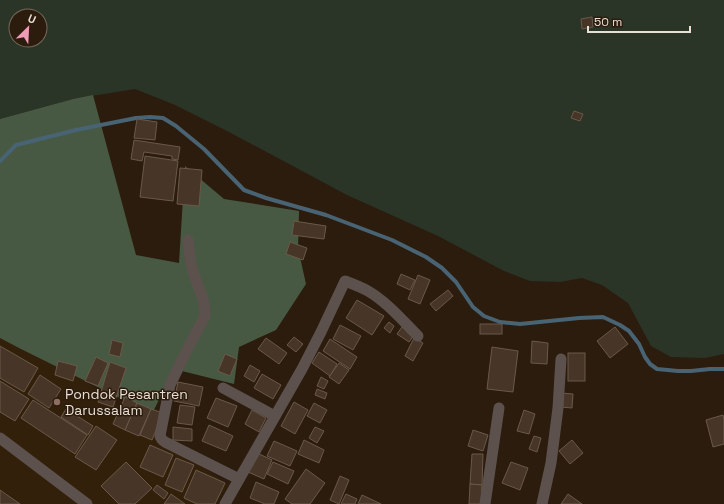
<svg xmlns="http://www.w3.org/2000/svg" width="724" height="504" font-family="'Space Grotesk',sans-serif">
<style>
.built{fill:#33200b}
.green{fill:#2a3527;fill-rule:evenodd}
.forest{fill:#485943}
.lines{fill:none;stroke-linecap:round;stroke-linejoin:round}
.stream{stroke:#486373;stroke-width:4}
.building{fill:#473627;stroke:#6a5948}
.minor{stroke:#5c514d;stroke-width:11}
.education-dot{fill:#8d6e63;stroke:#2b1c0d;stroke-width:1.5}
.labels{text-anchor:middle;stroke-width:3;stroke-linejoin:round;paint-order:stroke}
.poi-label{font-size:14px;fill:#e9dfd5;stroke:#2b1c0d;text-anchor:start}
</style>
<rect width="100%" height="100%" fill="#2b1c0d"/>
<polygon class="built" points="0,319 228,485 215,504 0,504"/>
<path class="green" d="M0,0H724V354L705,358L671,357L651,346L628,303L602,285L582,278L560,282L530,281L504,271L438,236L347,195L229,132L175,105L135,89L73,99L0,119ZM16,16H40V40H16Z"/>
<polygon class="forest" points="93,95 136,255 179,263 185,166 224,199 299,211 298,248 306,284 276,330 239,347 234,384 174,369 152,414 19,348 0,338 0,119 73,99"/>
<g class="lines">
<polyline class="stream" points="0,161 16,145 76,130 136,118 150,117 163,118 176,126 204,149 244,190 266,198 326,215 392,240 426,257 442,268 456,282 473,307 484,316 500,322 520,324 579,318 603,317 620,325 629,331 639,344 645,357 650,364 657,369 678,371 691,371 710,369 724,369"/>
</g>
<g class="building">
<polygon points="592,17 593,27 582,29 581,19"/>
<polygon points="574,111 583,114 580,121 571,118"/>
<polygon points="137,119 157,122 155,140 134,138"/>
<polygon points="134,140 180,147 178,160 172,159 172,156 144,152 142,161 131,159"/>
<polygon points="145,156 178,161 173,201 140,197"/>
<polygon points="180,168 202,170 199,206 177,204"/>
<polygon points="294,221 326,226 324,239 292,235"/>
<polygon points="290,242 307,248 303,260 286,254"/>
<polygon points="401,274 415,280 410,290 397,284"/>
<polygon points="418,275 430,280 420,304 408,299"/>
<polygon points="448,290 453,296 436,311 430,304"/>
<polygon points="357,300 384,316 372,335 346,318"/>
<polygon points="389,322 394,326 390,333 384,328"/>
<rect x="480" y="324" width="22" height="10"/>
<polygon points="340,325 361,336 353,350 333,339"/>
<polygon points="402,327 414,335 409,342 397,334"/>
<polygon points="615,327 628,344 610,358 597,341"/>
<polygon points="294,337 303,344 296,352 287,345"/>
<polygon points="266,338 287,353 279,364 258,349"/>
<polygon points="414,338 423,343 413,361 405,356"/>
<polygon points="330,339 357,357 350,369 323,351"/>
<polygon points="112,340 123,343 120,357 109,354"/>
<polygon points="532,341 548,343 547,364 531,363"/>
<polygon points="0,346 38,368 24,392 0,378"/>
<polygon points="492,347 518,351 513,392 487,389"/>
<polygon points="319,352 337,364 330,376 312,363"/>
<rect x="568" y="353" width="17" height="28"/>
<polygon points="225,354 237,359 230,376 218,371"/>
<polygon points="96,357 108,363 98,386 85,381"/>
<polygon points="58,361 77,366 73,381 55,375"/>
<polygon points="110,362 126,368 113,407 98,402"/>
<polygon points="339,363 349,370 339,384 329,377"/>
<polygon points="250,365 260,371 254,382 244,376"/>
<polygon points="262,374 281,385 273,399 254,388"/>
<polygon points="40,375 61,389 49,408 28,394"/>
<polygon points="321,377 328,381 324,389 317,386"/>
<polygon points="0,381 29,399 15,421 0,412"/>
<polygon points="178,382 203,387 199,406 174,401"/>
<polygon points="317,389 327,393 325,399 315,395"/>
<polygon points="561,393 573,394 572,408 561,407"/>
<polygon points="125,397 137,403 125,430 113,424"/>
<polygon points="216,398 237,406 228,427 207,418"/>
<polygon points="33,400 87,435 75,454 21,418"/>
<polygon points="294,402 308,410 295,434 281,426"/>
<polygon points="137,403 151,409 139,436 125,430"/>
<polygon points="314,403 327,410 320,423 307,416"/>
<polygon points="180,405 195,407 192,425 177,423"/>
<polygon points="66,409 93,426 88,435 61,417"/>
<polygon points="151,409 163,413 152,440 140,435"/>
<polygon points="252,410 266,418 259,432 245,424"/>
<polygon points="524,410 535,414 529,434 517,431"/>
<polygon points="723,415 724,420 724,444 713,447 706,420"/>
<polygon points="209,425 233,436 226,451 202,441"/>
<polygon points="96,426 117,440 96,470 75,457"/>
<polygon points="173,427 192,429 192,441 173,440"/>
<polygon points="315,427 324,431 317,443 309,438"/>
<polygon points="473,430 488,435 483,451 468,446"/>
<polygon points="534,436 541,438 537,452 529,449"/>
<polygon points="304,440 324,450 319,463 298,454"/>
<polygon points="572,440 583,453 570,464 559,451"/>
<polygon points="274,441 297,451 290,466 267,456"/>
<polygon points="150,445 173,455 163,477 140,467"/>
<polygon points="257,453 272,460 264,479 248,472"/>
<polygon points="472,454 483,454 482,485 470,484"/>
<polygon points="176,458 194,465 182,492 165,485"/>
<polygon points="126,462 152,488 135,504 119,504 101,486"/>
<polygon points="273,462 294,471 288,484 267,474"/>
<polygon points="511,462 528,468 520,490 502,483"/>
<polygon points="306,469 325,483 310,504 292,504 285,499"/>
<polygon points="196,470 225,483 215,504 197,504 184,498"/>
<polygon points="340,476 349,480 339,504 330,500"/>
<polygon points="256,482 279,492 274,504 265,504 250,498"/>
<polygon points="470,484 482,485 481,504 469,504"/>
<polygon points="157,485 168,493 164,499 153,490"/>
<polygon points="0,490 20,504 0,504"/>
<polygon points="171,494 185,504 164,504"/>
<polygon points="346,494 357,499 355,504 341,504"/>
<polygon points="568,494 582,504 561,504"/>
<polygon points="362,495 381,504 358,504"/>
</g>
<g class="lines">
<g class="minor">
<path d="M188,240C189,249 190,259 192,268C196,284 206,299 205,316L187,350L170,385L160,436C161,439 162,440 165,442L239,479"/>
<polyline points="223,388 275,416"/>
<polyline points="0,438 87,504"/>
<path d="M225,504L302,369L321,332L345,281C353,284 361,287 368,291C387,302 403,321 418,336"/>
<polyline points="485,504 499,408"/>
<polyline points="542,504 551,463 558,408 561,359"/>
</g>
</g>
<circle class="education-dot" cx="57" cy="402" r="4"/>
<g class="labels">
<g class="poi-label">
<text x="65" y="399">Pondok Pesantren<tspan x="65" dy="16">Darussalam</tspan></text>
</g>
</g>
<g transform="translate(28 28) rotate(24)"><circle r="19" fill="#2b1c0d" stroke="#776a5d"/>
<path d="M0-3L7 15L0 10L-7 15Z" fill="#f09ab7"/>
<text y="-6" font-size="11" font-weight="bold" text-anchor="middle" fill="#e9dfd5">U</text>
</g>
<path d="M588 26v6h102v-6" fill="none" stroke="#e9dfd5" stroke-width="2"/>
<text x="594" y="26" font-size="12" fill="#e9dfd5" stroke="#2b1c0d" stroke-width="3" paint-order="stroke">50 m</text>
</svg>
